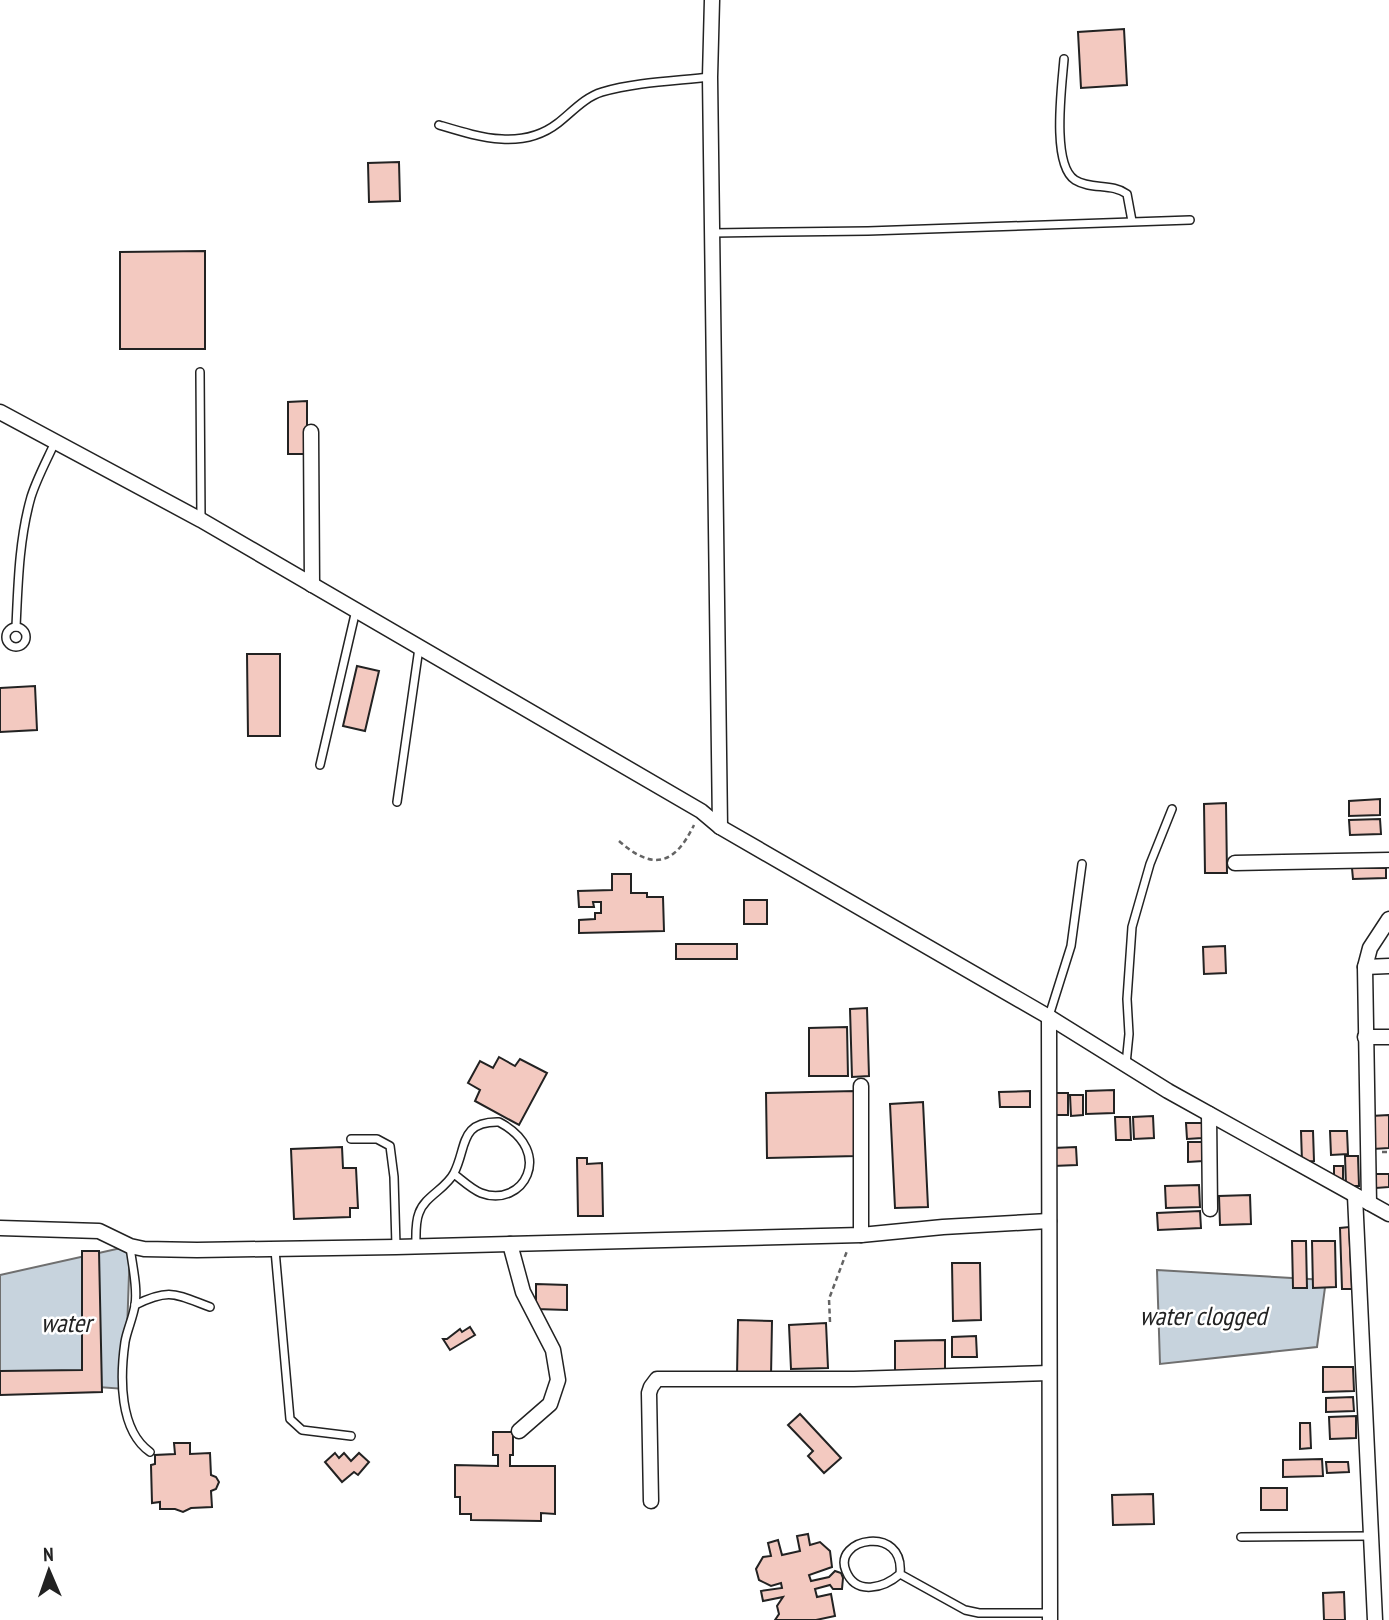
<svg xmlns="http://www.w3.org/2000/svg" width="1389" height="1620" font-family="'PT Sans Narrow',sans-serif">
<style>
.water{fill:#c7d3dd;stroke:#6f6f6f;stroke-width:2}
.building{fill:#f3c9c0;stroke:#222;stroke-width:2}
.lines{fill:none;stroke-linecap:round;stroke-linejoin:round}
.service-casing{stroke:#222;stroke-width:10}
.minor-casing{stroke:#222;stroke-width:17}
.path{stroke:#646464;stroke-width:2.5;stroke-dasharray:5 3.5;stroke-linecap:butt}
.service{stroke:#fff;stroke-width:7}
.minor{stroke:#fff;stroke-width:14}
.labels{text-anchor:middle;stroke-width:5;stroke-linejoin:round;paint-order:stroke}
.water-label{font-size:26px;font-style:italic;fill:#222;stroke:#fff}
</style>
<rect width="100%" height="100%" fill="#fff"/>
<g class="water">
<polygon points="130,1246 125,1389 0,1380 0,1275"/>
<polygon points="1157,1270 1326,1280 1317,1347 1160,1364"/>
</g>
<g class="building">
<polygon points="1124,29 1127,85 1081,88 1078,32"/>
<polygon points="399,162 400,201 369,202 368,163"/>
<polygon points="205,251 205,349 120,349 120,252"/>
<polygon points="307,401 307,454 288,454 288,402"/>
<polygon points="247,654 280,654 280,736 248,736"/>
<polygon points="357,666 379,671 365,731 343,726"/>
<polygon points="35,686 37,730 0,732 0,688"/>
<polygon points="1380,799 1380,815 1349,816 1349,801"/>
<polygon points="1226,803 1227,873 1205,873 1204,804"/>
<polygon points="1380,819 1381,834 1350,835 1349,820"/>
<polygon points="1352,868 1386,868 1386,878 1353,879"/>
<polygon points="612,874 631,874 631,893 647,893 647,897 663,897 664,931 579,933 579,920 595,919 595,913 601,913 601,902 593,902 594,907 579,907 578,891 612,890"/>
<rect x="744" y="900" width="23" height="24"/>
<rect x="676" y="944" width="61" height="15"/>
<polygon points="1225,946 1226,973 1204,974 1203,947"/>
<polygon points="867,1008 869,1076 852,1077 850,1009"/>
<polygon points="847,1027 848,1076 809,1076 809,1028"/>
<polygon points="499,1057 515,1066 520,1059 547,1073 519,1125 475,1101 480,1090 468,1083 480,1061 493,1068"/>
<polygon points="1114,1090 1114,1113 1086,1114 1086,1091"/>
<polygon points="855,1091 857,1156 767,1158 766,1093"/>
<polygon points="1030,1091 1030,1107 1000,1107 999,1092"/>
<polygon points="1053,1093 1068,1093 1068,1115 1054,1115"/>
<polygon points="1070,1095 1083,1095 1083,1115 1071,1116"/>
<polygon points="923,1102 928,1207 895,1208 890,1104"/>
<polygon points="1389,1115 1389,1148 1373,1149 1371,1116"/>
<polygon points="1153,1116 1154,1138 1134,1139 1133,1117"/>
<polygon points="1115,1117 1130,1117 1131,1140 1116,1140"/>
<polygon points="1186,1123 1202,1123 1202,1138 1187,1139"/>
<polygon points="1301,1131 1313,1131 1314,1161 1302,1162"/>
<polygon points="1330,1131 1347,1131 1348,1154 1331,1155"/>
<polygon points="1188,1142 1202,1142 1203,1161 1188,1162"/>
<polygon points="342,1147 343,1168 356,1168 358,1208 350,1208 350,1217 294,1219 291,1149"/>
<polygon points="1076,1147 1077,1165 1053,1166 1053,1148"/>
<polygon points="1345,1156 1358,1156 1359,1186 1346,1186"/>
<polygon points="577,1158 587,1158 587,1164 602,1163 603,1216 578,1216"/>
<rect x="1334" y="1166" width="9" height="15"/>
<polygon points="1375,1174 1389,1174 1389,1187 1376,1188"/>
<polygon points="1199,1185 1200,1207 1166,1208 1165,1186"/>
<polygon points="1250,1195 1251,1224 1220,1225 1219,1196"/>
<polygon points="1200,1211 1201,1228 1158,1230 1157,1213"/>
<polygon points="1349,1227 1352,1289 1342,1289 1340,1228"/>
<polygon points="1292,1241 1306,1241 1307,1288 1293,1288"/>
<polygon points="1312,1241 1335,1241 1336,1287 1313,1288"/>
<polygon points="82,1251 99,1251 102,1392 0,1395 0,1371 82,1370"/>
<polygon points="952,1263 980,1263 981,1320 953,1321"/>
<polygon points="536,1284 567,1285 567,1310 536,1309"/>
<polygon points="738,1320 772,1321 771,1377 737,1377"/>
<polygon points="826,1323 828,1368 791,1369 789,1325"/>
<polygon points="470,1327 475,1335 450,1350 443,1339 447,1339 460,1329 462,1332"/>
<polygon points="976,1336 977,1357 952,1357 952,1337"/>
<polygon points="945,1340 945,1370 895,1371 895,1341"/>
<polygon points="1323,1367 1353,1367 1354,1391 1323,1392"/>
<polygon points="1353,1397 1354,1411 1326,1412 1326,1398"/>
<polygon points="800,1414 841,1458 824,1473 808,1456 813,1451 788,1425"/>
<polygon points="1356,1416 1356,1438 1330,1439 1329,1417"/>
<polygon points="1300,1423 1310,1423 1311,1448 1300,1449"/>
<polygon points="493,1432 513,1432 513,1455 510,1455 510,1466 555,1466 555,1514 541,1513 541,1521 471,1520 471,1514 460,1514 460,1497 455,1497 455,1465 498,1466 498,1455 493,1455"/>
<polygon points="174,1443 190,1443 190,1454 210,1453 211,1475 216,1477 219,1482 216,1489 211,1491 212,1507 191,1508 183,1512 175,1509 160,1509 160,1502 152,1503 151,1465 155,1464 155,1455 175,1454"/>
<polygon points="335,1453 339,1458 344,1453 351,1461 359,1453 369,1462 358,1475 354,1472 342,1482 325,1462"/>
<polygon points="1322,1459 1323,1476 1283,1477 1283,1460"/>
<polygon points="1326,1462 1348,1462 1349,1472 1327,1473"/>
<rect x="1261" y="1488" width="26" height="22"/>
<polygon points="1153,1494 1154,1524 1113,1525 1112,1495"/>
<polygon points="808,1534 810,1545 820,1542 830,1551 832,1567 809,1575 811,1581 829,1577 835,1571 841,1573 843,1578 842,1589 833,1589 830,1585 815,1589 817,1597 831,1594 835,1616 816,1620 775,1620 779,1614 777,1606 783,1597 763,1601 761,1591 782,1588 781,1583 771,1586 759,1580 756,1569 763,1557 771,1556 768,1543 778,1540 782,1555 800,1551 797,1536"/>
<polygon points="1344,1592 1345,1620 1324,1620 1323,1593"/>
</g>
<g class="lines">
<g class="service-casing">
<g id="service">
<path d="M1064,59C1062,85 1051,165 1075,180C1091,190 1112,183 1127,194L1132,221"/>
<path d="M439,125C479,137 522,151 558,123C572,112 585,97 602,92C636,82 675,81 710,77"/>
<polyline points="713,233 868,231 1190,220"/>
<polyline points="200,372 201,519"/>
<path d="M16,627C18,584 19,539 31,497C37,478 47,460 55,442"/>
<circle cx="16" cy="637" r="10"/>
<polyline points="320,765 356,610"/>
<polyline points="397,802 419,648"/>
<polyline points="1049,1016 1071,946 1082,864"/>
<polyline points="1126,1064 1129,1034 1127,999 1132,927 1150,864 1172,809"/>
<polyline points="351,1139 377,1139 390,1146 394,1177 396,1246"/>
<path d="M130,1246C132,1265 138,1287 135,1305C133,1318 127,1330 125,1342C120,1377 119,1430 150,1452"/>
<path d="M416,1246C416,1236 415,1223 419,1213C425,1196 446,1189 454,1173C467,1148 459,1121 499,1122C556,1152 523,1209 481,1193C471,1189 462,1180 454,1174"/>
<polyline points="275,1250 290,1419 302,1430 351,1436"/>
<path d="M135,1305C170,1288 175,1294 210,1307"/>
<polyline points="1241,1537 1371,1536"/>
<path d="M900,1574C884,1588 856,1596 846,1571C832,1538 905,1524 900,1574L965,1610L979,1613H1050"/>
</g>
</g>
<g class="minor-casing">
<g id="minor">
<polyline points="712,0 710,77 720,827"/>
<polyline points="0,412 201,520 701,811 720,827 1049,1017 1168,1091 1389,1214"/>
<polyline points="311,432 312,585"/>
<polyline points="1235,863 1389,860"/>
<polyline points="1365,967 1389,966"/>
<polyline points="1049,1017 1050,1620"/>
<polyline points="1365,1037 1389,1037"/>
<polyline points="861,1086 861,1235"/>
<polyline points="1209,1114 1210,1209"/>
<polyline points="1355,1196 1375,1620"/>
<polyline points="1369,1203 1365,967 1370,948 1389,919"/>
<polyline points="0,1228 99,1231 130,1246 144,1249 197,1250 396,1247 861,1235 943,1227 1049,1221"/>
<polyline points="510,1244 523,1292 553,1350 558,1380 550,1404 519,1431"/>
<polyline points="651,1501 649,1393 651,1387 657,1379 854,1379 1049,1373"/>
</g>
</g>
<g class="path">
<path d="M619,841C654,872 675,864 694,825"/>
<polyline points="1382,1152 1389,1152"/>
<polyline points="830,1322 829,1299 847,1251"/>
</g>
<use href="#service" class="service"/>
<use href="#minor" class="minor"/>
</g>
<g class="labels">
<g class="water-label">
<text x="1203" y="1325">water clogged</text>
<text x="66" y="1332">water</text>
</g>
</g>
<g transform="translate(49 1571) rotate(358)" stroke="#ffffff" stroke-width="5" paint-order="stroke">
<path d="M0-5L12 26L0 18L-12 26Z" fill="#222222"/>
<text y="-10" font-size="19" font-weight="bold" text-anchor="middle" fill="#222222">N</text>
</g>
</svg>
